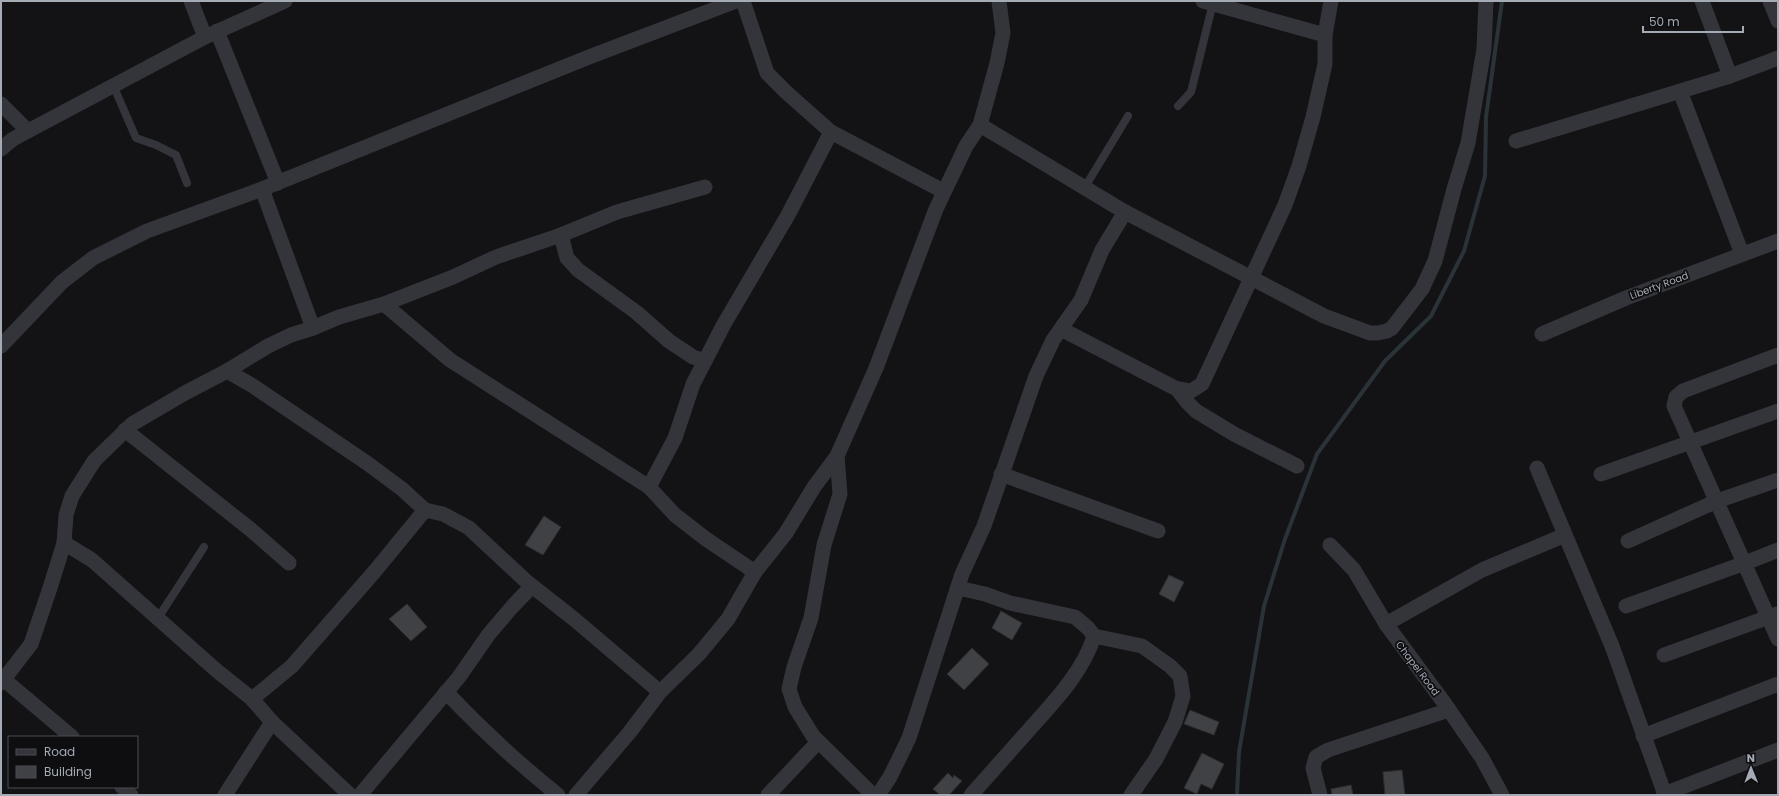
<svg xmlns="http://www.w3.org/2000/svg" width="1779" height="796" font-family="Poppins,sans-serif">
<style>
.lines{fill:none;stroke-linecap:round;stroke-linejoin:round}
.stream{stroke:#293338;stroke-width:4}
.building{fill:#3f4145;stroke:#2d2d31}
.lane{stroke:#34353a;stroke-width:8}
.street{stroke:#34353a;stroke-width:15}
.labels{text-anchor:middle;stroke-width:3.5;stroke-linejoin:round;paint-order:stroke}
.street-label{font-size:10px;fill:#a4abb5;stroke:#0e0e10}
</style>
<rect width="100%" height="100%" fill="#131315"/>
<g class="lines">
<polyline class="stream" points="1237,795 1239,752 1264,606 1285,539 1317,454 1385,361 1431,316 1464,251 1485,176 1486,117 1502,1"/>
</g>
<g class="building">
<polygon points="544,516 561,527 543,555 525,545"/>
<polygon points="1169,575 1184,582 1174,602 1159,594"/>
<polygon points="407,604 427,627 411,641 389,619"/>
<polygon points="1001,611 1022,623 1012,640 992,628"/>
<polygon points="972,648 989,664 964,690 947,674"/>
<polygon points="1190,710 1219,722 1214,735 1184,724"/>
<polygon points="1202,753 1224,764 1212,789 1201,784 1197,794 1184,788"/>
<polygon points="1402,770 1405,795 1385,795 1383,772"/>
<polygon points="948,773 953,778 954,775 962,781 949,795 940,795 933,789"/>
<polygon points="1351,785 1353,795 1332,795 1331,789"/>
</g>
<g class="lines">
<g class="lane">
<polyline points="113,85 136,138 156,145 176,155 187,183"/>
<polyline points="1178,106 1191,92 1213,3"/>
<polyline points="1085,187 1128,116"/>
<polyline points="158,618 204,547"/>
</g>
<g class="street">
<polyline points="191,1 205,37"/>
<polyline points="743,1 767,73 786,92 831,132 943,191"/>
<polyline points="1203,1 1325,35"/>
<polyline points="1702,1 1730,76"/>
<polyline points="1770,1 1778,21"/>
<polyline points="217,31 278,183"/>
<polyline points="1680,91 1742,254"/>
<polyline points="1,104 28,131"/>
<polyline points="980,125 1125,212 1324,316 1370,333 1378,333 1387,331 1392,328 1422,289 1435,261 1454,189 1468,143 1484,49 1486,1"/>
<polyline points="1516,141 1730,76 1778,58"/>
<polyline points="1,149 13,139 28,131 205,37 285,1"/>
<polyline points="262,189 313,328"/>
<polyline points="561,235 567,258 578,270 636,312 669,341 693,357 705,361"/>
<polyline points="384,304 450,360 649,487 675,515 706,539 755,572"/>
<polyline points="1061,329 1175,388 1191,391 1202,384 1285,205 1299,166 1313,117 1325,64 1325,35 1331,1"/>
<polyline points="1542,334 1626,298 1778,241"/>
<polyline points="1,346 62,282 93,258 147,231 262,189 589,57 736,1"/>
<polyline points="1778,355 1683,391 1676,397 1674,406 1778,639"/>
<polyline points="227,371 253,386 367,463 402,489 425,510 443,514 469,528 527,582 574,619 660,692"/>
<polyline points="1177,389 1187,402 1196,411 1234,434 1297,466"/>
<polyline points="125,430 250,529 289,563"/>
<polyline points="1537,468 1612,646 1665,795"/>
<polyline points="1001,474 1158,531"/>
<polyline points="1601,474 1778,411"/>
<polyline points="649,487 675,438 693,384 724,324 788,215 831,132"/>
<polyline points="1628,541 1717,501 1778,480"/>
<polyline points="64,543 92,560 216,670 252,699 272,722 350,795"/>
<polyline points="1330,545 1354,570 1386,624 1445,704 1482,758 1502,795"/>
<path d="M958,588L985,594L1010,603L1075,617L1088,628L1094,636C1084,671 1052,704 1028,731C1009,752 990,774 971,795"/>
<polyline points="1626,606 1745,563 1778,550"/>
<polyline points="1386,624 1482,570 1565,535"/>
<polyline points="1094,636 1142,646 1170,666 1180,676 1183,696 1175,722 1156,759 1131,795"/>
<polyline points="1664,655 1777,614"/>
<polyline points="1,677 72,737"/>
<polyline points="1,683 31,644 50,588 64,543 66,515 72,496 94,461 132,424 185,393 227,371 268,346 291,335 313,328 339,317 384,304 453,277 496,257 561,235 617,212 705,187"/>
<path d="M446,692C481,729 518,763 558,795"/>
<polyline points="252,699 292,666 375,571 425,510"/>
<polyline points="1643,736 1778,684"/>
<polyline points="122,787 131,795"/>
<polyline points="1664,794 1778,750"/>
<polyline points="225,795 272,722"/>
<polyline points="360,795 459,677 489,634 512,607 532,586"/>
<polyline points="576,795 629,733 660,692 699,654 728,619 755,572 786,533 814,487 837,456"/>
<polyline points="768,795 818,742"/>
<polyline points="873,795 813,736 795,707 789,689 794,667 811,618 824,545 840,494 837,456 876,368 936,209 966,146 980,125 997,63 1003,33 999,1"/>
<polyline points="878,795 890,777 909,738 962,574 984,526 1036,376 1053,340 1081,300 1102,250 1125,212"/>
<polyline points="1320,795 1313,768 1316,757 1328,750 1449,710"/>
</g>
</g>
<g class="labels">
<g class="street-label">
<text transform="translate(1659 285) rotate(-20)" y="4">Liberty Road</text>
<text transform="translate(1418 668) rotate(53)" y="4">Chapel Road</text>
</g>
</g>
<rect width="1779" height="796" fill="none" stroke="#a4abb5" stroke-width="4"/>
<rect x="8" y="736" width="130" height="52" fill="#0e0e10" stroke="#4a4d52"/>
<rect x="16" y="749" width="20" height="6" fill="#34353a" stroke="#4a4d52"/>
<text x="44" y="756" font-size="12" fill="#a4abb5">Road</text>
<rect x="16" y="766" width="20" height="12" fill="#3f4145" stroke="#4a4d52"/>
<text x="44" y="776" font-size="12" fill="#a4abb5">Building</text>
<g transform="translate(1751 768) rotate(359)" stroke="#0e0e10" stroke-width="3" paint-order="stroke">
<path d="M0-3L7 15L0 10L-7 15Z" fill="#a4abb5"/>
<text y="-6" font-size="11" font-weight="bold" text-anchor="middle" fill="#a4abb5">N</text>
</g>
<path d="M1643 26v6h100v-6" fill="none" stroke="#a4abb5" stroke-width="2"/>
<text x="1649" y="26" font-size="12" fill="#a4abb5" stroke="#0e0e10" stroke-width="3" paint-order="stroke">50 m</text>
</svg>
